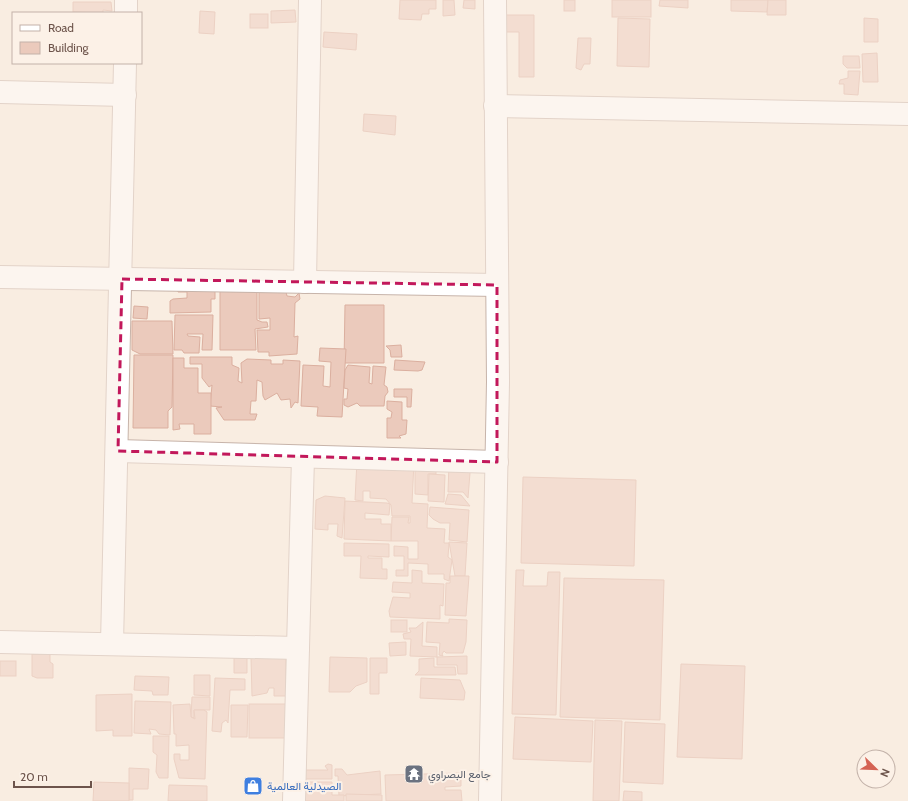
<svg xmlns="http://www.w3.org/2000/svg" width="908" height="801" font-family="Cabin,Vazirmatn,sans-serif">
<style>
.building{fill:#ebcabc;stroke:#dbaf9f}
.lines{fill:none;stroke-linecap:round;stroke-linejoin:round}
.minor-casing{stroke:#c7b4aa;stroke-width:24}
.minor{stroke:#fff;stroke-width:22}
.marked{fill:none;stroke:#c2185b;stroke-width:3;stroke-dasharray:8 5;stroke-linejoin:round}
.labels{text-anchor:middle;stroke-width:4;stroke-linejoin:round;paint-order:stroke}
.worship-label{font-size:11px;fill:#5b616d;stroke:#fcf1e7;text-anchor:start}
.shop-label{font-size:11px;fill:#366cbe;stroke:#fcf1e7;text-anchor:start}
</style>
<rect width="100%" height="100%" fill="#f9ede1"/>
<g class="building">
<polygon points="400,0 436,0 436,9 429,9 429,14 422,14 421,20 399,19"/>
<polygon points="443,0 454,0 455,15 443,16"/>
<polygon points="464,0 475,0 475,9 463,8"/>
<rect x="564" y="0" width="11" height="11"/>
<rect x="612" y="0" width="39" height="17"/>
<polygon points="660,0 688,0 688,8 659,6"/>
<polygon points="731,0 768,0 767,12 731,11"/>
<polygon points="768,0 786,0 786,15 767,15"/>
<polygon points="73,2 111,2 112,11 103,10 103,13 73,12"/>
<polygon points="295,10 296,22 271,23 271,11"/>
<polygon points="200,11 215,12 214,34 199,33"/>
<rect x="250" y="14" width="18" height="14"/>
<polygon points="503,15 534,15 534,77 519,77 519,32 503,32"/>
<polygon points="618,18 650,19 649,67 617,66"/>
<polygon points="864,18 878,19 878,42 864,42"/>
<polygon points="324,32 357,34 356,50 323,47"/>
<polygon points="578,38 591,38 590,64 584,64 581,70 576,68"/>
<polygon points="877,53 878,82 863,82 862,54"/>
<polygon points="843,56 859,56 860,68 847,68 843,64"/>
<polygon points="848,71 860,71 858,95 844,94 844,84 839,84 840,80 848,78"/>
<polygon points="364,114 396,116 395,135 363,131"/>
<polygon points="215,282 215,299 211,299 211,312 170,313 170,301 173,299 187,298 187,292 178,292 178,283"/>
<polygon points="220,284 257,284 257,320 262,322 267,322 268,327 255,329 256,350 220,350"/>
<polygon points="259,292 286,292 287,296 295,297 299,293 300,299 295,303 294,337 298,336 297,354 269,356 269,352 258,352 257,330 270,330 270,318 259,319"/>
<polygon points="345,305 384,305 384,363 344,363"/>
<polygon points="134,306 148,307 147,319 133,318"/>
<polygon points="175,315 213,315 212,350 202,350 203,334 187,334 188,336 200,337 199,353 184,353 182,350 174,350"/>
<polygon points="132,321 172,321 173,354 140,354 132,350"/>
<polygon points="401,345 402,357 391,357 390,350 386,346"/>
<polygon points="320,348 346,349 342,417 317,416 318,407 301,406 303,365 324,366 323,386 330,387 331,362 319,361"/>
<polygon points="134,355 173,355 172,407 168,411 168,428 133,428"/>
<polygon points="190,357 232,357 232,365 239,368 238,381 242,383 241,363 247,359 271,360 271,364 283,364 283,360 300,361 298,403 295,402 291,408 290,399 281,400 277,393 265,400 263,396 262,382 257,380 256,401 251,401 250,414 257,414 255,420 224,420 216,408 222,407 210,406 212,385 209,387 202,378 202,364 190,364"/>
<polygon points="173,358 184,358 184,368 198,368 198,393 211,393 211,434 194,434 194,424 179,424 180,429 173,430"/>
<polygon points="395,360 425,362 422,370 418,371 394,370"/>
<polygon points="348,365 370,367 369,383 372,384 373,366 386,367 384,385 387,387 388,392 385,396 384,406 360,406 357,403 348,407 344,405 344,399 347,399 348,389 344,388 345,370"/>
<polygon points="394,389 412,389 411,407 407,407 407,397 394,397"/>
<polygon points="387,401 402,402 402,420 407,420 406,434 399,436 401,438 387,438 387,418 391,418 392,412 387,409"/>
<polygon points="357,460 414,462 412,503 428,504 427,528 445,529 444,543 449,543 448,557 452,560 449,581 444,579 444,574 428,574 428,564 408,563 408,576 396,576 396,570 404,570 404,556 394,556 394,546 408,547 408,559 418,559 418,541 391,541 392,517 409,517 408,523 410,523 410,516 392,516 391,505 386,499 370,498 370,491 363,491 363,501 355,500"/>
<polygon points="415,461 436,461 436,474 428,474 428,495 415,494"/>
<polygon points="449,463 468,467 470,473 468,498 463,492 448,492"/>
<polygon points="429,474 445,475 444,502 428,501"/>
<polygon points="523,477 636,480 634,566 521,563"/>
<polygon points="448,494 461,495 470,506 445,504"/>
<polygon points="325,496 345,498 342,538 337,536 338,524 328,524 328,530 315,529 316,500"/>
<polygon points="345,501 387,503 390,504 389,515 365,513 365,519 381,519 381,524 391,524 391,541 344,539"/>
<polygon points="430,507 469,510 467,542 449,540 450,523 440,523 433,519 429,515"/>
<polygon points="449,542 467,543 465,576 455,576"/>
<polygon points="344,543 389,544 389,557 368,556 368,558 382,558 382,569 387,569 387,579 360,578 361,556 344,556"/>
<polygon points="412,570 422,571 422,583 444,584 443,606 440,605 440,619 390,617 389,611 393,597 410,598 410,593 392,592 393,582 412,583"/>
<polygon points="516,570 524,570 523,586 547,586 548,572 560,572 556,715 512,714"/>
<polygon points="450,576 469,576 466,616 445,615 446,583 450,583"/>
<polygon points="564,578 664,580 660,720 560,717"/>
<polygon points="449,619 467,620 466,642 463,653 446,653 444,651 442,654 443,656 439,655 440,643 426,642 427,622 449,623"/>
<rect x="391" y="620" width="16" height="12"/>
<polygon points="423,622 422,646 437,647 437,657 410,656 411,639 404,639 403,634 411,632 409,628 416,628"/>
<polygon points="406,642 406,655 390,656 389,643"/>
<polygon points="32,654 50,654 50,662 53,664 53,678 37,678 32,676"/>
<polygon points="247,654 247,673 234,673 234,655"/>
<polygon points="467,656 467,674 458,674 457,665 437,665 437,657"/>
<polygon points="330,657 367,658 367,682 356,686 350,692 329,692"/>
<polygon points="251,658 286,658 286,696 274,696 274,688 269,688 267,693 252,696"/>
<polygon points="370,658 387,658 387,673 379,673 379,694 370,694"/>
<polygon points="434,658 434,667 455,667 456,675 415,675 419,671 419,659"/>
<rect x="0" y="661" width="16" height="15"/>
<polygon points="681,664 745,666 742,759 677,757"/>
<polygon points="194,675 210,675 210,696 194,695"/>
<polygon points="135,676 169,677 168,695 153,695 152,691 134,690"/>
<polygon points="215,678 245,679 245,690 230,690 228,723 226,720 222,723 221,732 212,731"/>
<polygon points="421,678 460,680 465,692 464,700 420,698"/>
<polygon points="132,694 132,736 113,736 113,730 96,731 96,695"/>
<polygon points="192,697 210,697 210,710 194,710 194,718 191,717"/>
<polygon points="135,701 171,702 170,735 159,734 156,730 149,729 151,734 134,733"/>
<polygon points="190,704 191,717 195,719 194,710 204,710 207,712 205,779 179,778 174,759 174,754 180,754 180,760 189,760 189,745 176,746 176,734 174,734 173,705"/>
<rect x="249" y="704" width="38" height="34"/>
<polygon points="231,705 248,705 247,737 231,737"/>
<polygon points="515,717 593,721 591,762 513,759"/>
<polygon points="595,720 622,721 619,801 593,801"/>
<polygon points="625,722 665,724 663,784 623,782"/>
<polygon points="153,736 169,736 168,778 159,778 156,772 157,755 153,752"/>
<polygon points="328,764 332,765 332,779 304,779 304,770 328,770 325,766"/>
<polygon points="129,768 149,769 148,789 133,789 133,800 129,800"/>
<polygon points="335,769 342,769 347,775 380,771 381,794 339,796 338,776 335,776"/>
<polygon points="461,773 461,786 445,787 445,790 461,790 462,801 386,801 385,775"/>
<polygon points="94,782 129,783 129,801 93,801"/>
<polygon points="305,782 332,782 332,795 344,795 344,801 305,801"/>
<polygon points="169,785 207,786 207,801 168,801"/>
<polygon points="624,791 642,792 642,801 623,801"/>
<polygon points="346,794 382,795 382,801 346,801"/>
</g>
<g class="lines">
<g class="minor-casing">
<g id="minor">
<polyline points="126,13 126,0"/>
<polyline points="0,92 125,95"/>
<polyline points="495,106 908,114"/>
<polyline points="0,277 497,285"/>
<polyline points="305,282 310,0"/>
<polyline points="118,451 497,462"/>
<polyline points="0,642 298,648"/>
<polyline points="112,644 125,63"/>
<polyline points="294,801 303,457"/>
<polyline points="490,801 498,382 495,0"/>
</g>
</g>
<use href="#minor" class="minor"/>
</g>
<path d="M0 0H908V801H0ZM122,279L497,285V462L118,451Z" fill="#f9ede1" fill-opacity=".55" fill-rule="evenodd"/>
<path class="marked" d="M122,279L497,285V462L118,451Z"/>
<defs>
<g id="temple-square" transform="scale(1)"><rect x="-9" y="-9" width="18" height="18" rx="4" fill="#6b7280" stroke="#fcf1e7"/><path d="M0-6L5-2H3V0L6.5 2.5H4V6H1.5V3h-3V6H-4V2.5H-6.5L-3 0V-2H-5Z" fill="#fff"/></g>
<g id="shop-square" transform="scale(1)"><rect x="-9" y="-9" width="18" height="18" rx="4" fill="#3f7fe0" stroke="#fcf1e7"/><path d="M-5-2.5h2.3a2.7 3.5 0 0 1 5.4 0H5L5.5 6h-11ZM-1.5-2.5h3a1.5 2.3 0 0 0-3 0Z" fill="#fff"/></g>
</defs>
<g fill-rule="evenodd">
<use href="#temple-square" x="414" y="774"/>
<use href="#shop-square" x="253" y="786"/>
</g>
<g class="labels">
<g class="worship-label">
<text x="428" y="778">جامع البصراوي</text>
</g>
<g class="shop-label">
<text x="267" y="790">الصيدلية العالمية</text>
</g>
</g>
<rect x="12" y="12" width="130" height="52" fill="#fcf1e7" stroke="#c3b2a9"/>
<rect x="20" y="25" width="20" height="6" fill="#ffffff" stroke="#c3b2a9"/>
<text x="48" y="32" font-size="12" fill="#6d544b">Road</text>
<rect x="20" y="42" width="20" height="12" fill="#ebcabc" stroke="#c3b2a9"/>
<text x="48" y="52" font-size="12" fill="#6d544b">Building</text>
<g transform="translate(876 769) rotate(113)"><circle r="19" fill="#fcf1e7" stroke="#c3b2a9"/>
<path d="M0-3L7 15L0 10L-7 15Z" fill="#d56354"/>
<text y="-6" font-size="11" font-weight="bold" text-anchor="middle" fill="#6d544b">N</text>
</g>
<path d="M14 781v6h77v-6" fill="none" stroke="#6d544b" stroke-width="2"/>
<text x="20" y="781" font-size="12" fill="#6d544b" stroke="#fcf1e7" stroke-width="3" paint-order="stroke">20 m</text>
</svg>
